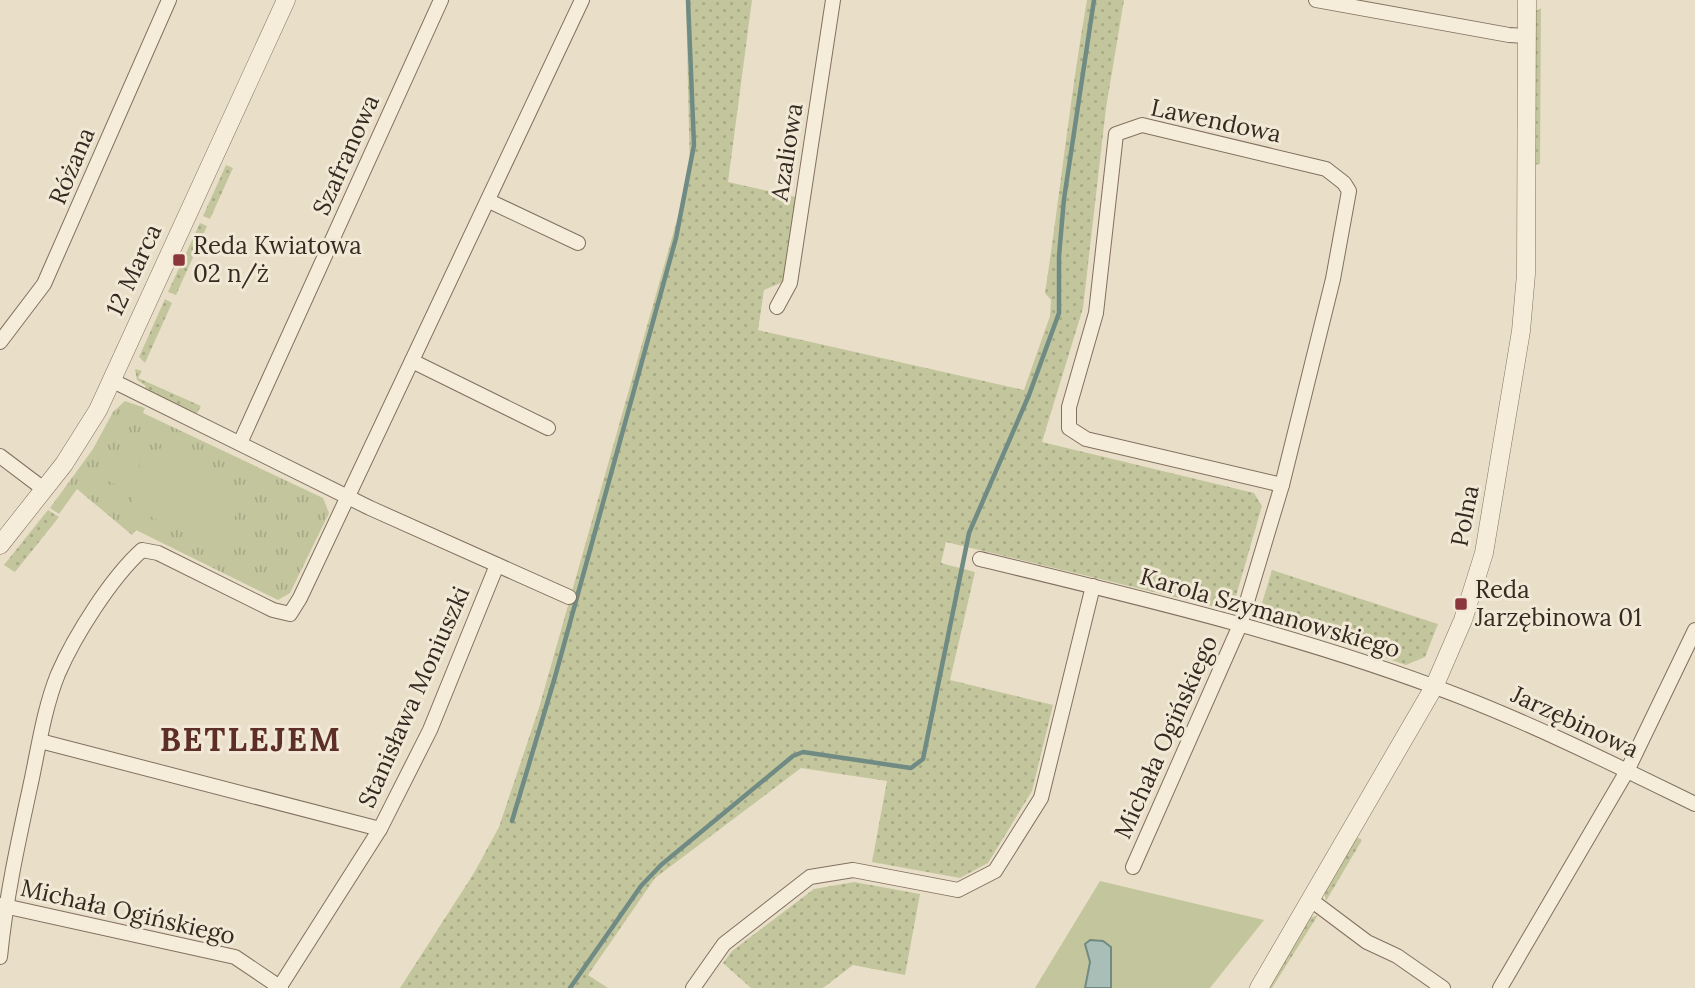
<svg xmlns="http://www.w3.org/2000/svg" width="1695" height="988" font-family="Lora,serif">
<style>
.grass{fill:url(#grass-dots)}
.park{fill:url(#park-tufts)}
.garden{fill:#c3c69d}
.water{fill:#a8beb6;stroke:#708b83;stroke-width:2}
.lines{fill:none;stroke-linecap:round;stroke-linejoin:round}
.stream{stroke:#708b83;stroke-width:4.5}
.minor-casing{stroke:#83705f;stroke-width:16}
.tertiary-casing{stroke:#83705f;stroke-width:19}
.minor{stroke:#f5ecda;stroke-width:14}
.tertiary{stroke:#f5ecda;stroke-width:18}
.poi-dot{fill:#8b363a;stroke:#f1e8d6;stroke-width:2.5}
.labels{text-anchor:middle;stroke-width:6;stroke-linejoin:round;paint-order:stroke}
.street-label{font-size:24px;fill:#352a21;stroke:#f1e8d6}
.poi-label{font-size:24px;fill:#352a21;stroke:#f1e8d6;text-anchor:start}
.district-label{font-size:32px;font-weight:bold;letter-spacing:2px;fill:#5d2e25;stroke:#f1e8d6}
</style>
<defs>
<pattern id="grass-dots" width="8" height="8" patternUnits="userSpaceOnUse" patternTransform="scale(1.75)"><rect width="8" height="8" fill="#c3c69d"/><path d="M2 2h.1M6 6h.1" fill="none" stroke="#a8aa87" stroke-width="1.8" stroke-linecap="round"/></pattern>
<pattern id="park-tufts" width="24" height="20" patternUnits="userSpaceOnUse" patternTransform="scale(1.75)"><rect width="24" height="20" fill="#c3c69d"/><path d="M3 7l-1-3M5 7V3M7 7l1-3M15 17l-1-3M17 17v-4M19 17l1-3" fill="none" stroke="#a8aa87"/></pattern>
</defs>
<rect width="100%" height="100%" fill="#e9dec8"/>
<g class="grass">
<path d="M686,0H752L728,182L796,197L783,282L764,290L758,330L1024,390L1050,316L1051,300L1045,293C1060,195 1070,97 1087,0H1124L1106,108L1083,308L1042,442L1254,493L1262,506L1236,596L1216,607L946,542L941,563L975,572L950,680L1053,705L1032,791L988,863L960,878L872,862L887,781L801,768L655,878L588,975L608,988H400L474,873L499,827L539,708L690,174Z"/>
<polygon points="1541,8 1540,164 1533,165 1534,12"/>
<polygon points="226,165 233,168 210,219 203,216"/>
<polygon points="200,223 207,226 176,295 168,292"/>
<polygon points="165,299 172,303 145,363 139,357"/>
<polygon points="135,369 142,371 138,378 201,406 196,415 144,390 146,386 137,380"/>
<polygon points="48,510 59,517 15,572 4,565"/>
<polygon points="1272,570 1438,624 1425,657 1406,665 1273,620 1262,603"/>
<polygon points="1359,838 1362,840 1326,901 1324,892 1354,839"/>
<polygon points="854,882 920,894 905,975 853,965 823,988 751,988 723,963 732,951 814,889"/>
<polygon points="1318,915 1272,988 1267,988 1309,918"/>
</g>
<polygon class="park" points="125,401 145,408 143,413 323,498 329,513 290,593 278,600 136,530 132,535 77,489 59,514 50,508 93,449 113,412"/>
<g class="garden">
<polygon points="128,436 149,446 127,490 106,480"/>
<polygon points="158,448 247,491 219,550 129,506"/>
<polygon points="1100,881 1264,920 1210,988 1035,988"/>
</g>
<polygon class="water" points="1090,940 1103,941 1111,947 1111,988 1085,988 1090,962 1085,944"/>
<g class="lines">
<g class="stream">
<polyline points="512,821 555,677 676,238 694,145 688,0"/>
<polyline points="570,988 641,886 661,865 793,756 803,752 911,768 923,759 969,533 1029,395 1059,313 1059,256 1064,199 1094,0"/>
</g>
<g class="minor-casing">
<g id="minor">
<polyline points="1316,0 1509,35 1527,36"/>
<polygon points="1142,125 1326,169 1344,183 1349,191 1333,279 1282,485 1086,439 1069,428 1069,407 1096,313 1116,134"/>
<polyline points="489,201 578,243"/>
<polyline points="777,307 790,283 833,0"/>
<polyline points="0,342 44,284 169,0"/>
<polyline points="412,361 548,428"/>
<polyline points="111,380 370,508 569,597"/>
<polyline points="240,443 441,0"/>
<polyline points="0,456 45,490"/>
<path d="M980,559C1142,598 1304,636 1459,696C1539,727 1617,766 1695,804"/>
<polyline points="40,741 380,829"/>
<polyline points="1133,867 1240,625 1282,485"/>
<polyline points="1311,900 1367,942 1397,956 1443,988"/>
<polyline points="0,905 235,957 281,988"/>
<path d="M0,957C6,896 19,838 32,778C39,744 45,706 58,674C75,635 111,578 142,550L158,553L273,610L290,614L300,598L582,0"/>
<polyline points="279,988 380,829 430,730 497,565"/>
<polyline points="693,988 724,944 810,877 853,870 958,890 995,871 1041,798 1093,586"/>
<polyline points="1500,988 1627,771 1695,630"/>
</g>
</g>
<g class="tertiary-casing">
<g id="tertiary">
<polyline points="0,545 64,464 98,410 286,0"/>
<polyline points="1259,988 1434,687 1463,620 1484,553 1521,331 1526,274 1527,0"/>
</g>
</g>
<use href="#minor" class="minor"/>
<use href="#tertiary" class="tertiary"/>
</g>
<g class="poi-dot">
<rect x="172" y="253" width="14" height="14" rx="3.5"/>
<rect x="1454" y="597" width="14" height="14" rx="3.5"/>
</g>
<g class="labels">
<g class="street-label">
<text transform="translate(1216 121) rotate(12)" y="8">Lawendowa</text>
<text transform="translate(787 152) rotate(-81)" y="8">Azaliowa</text>
<text transform="translate(346 155) rotate(-66)" y="8">Szafranowa</text>
<text transform="translate(72 166) rotate(-67)" y="8">Różana</text>
<text transform="translate(134 270) rotate(-65)" y="8">12 Marca</text>
<text transform="translate(1465 516) rotate(-79)" y="8">Polna</text>
<text transform="translate(1270 613) rotate(16)" y="8">Karola Szymanowskiego</text>
<text transform="translate(414 697) rotate(-66)" y="8">Stanisława Moniuszki</text>
<text transform="translate(1575 722) rotate(25)" y="8">Jarzębinowa</text>
<text transform="translate(1166 737) rotate(-66)" y="8">Michała Ogińskiego</text>
<text transform="translate(128 912) rotate(13)" y="8">Michała Ogińskiego</text>
</g>
<g class="poi-label">
<text x="193" y="254">Reda Kwiatowa<tspan x="193" dy="28">02 n/ż</tspan></text>
<text x="1475" y="598">Reda<tspan x="1475" dy="28">Jarzębinowa 01</tspan></text>
</g>
<g class="district-label">
<text x="251" y="751">BETLEJEM</text>
</g>
</g>
</svg>
